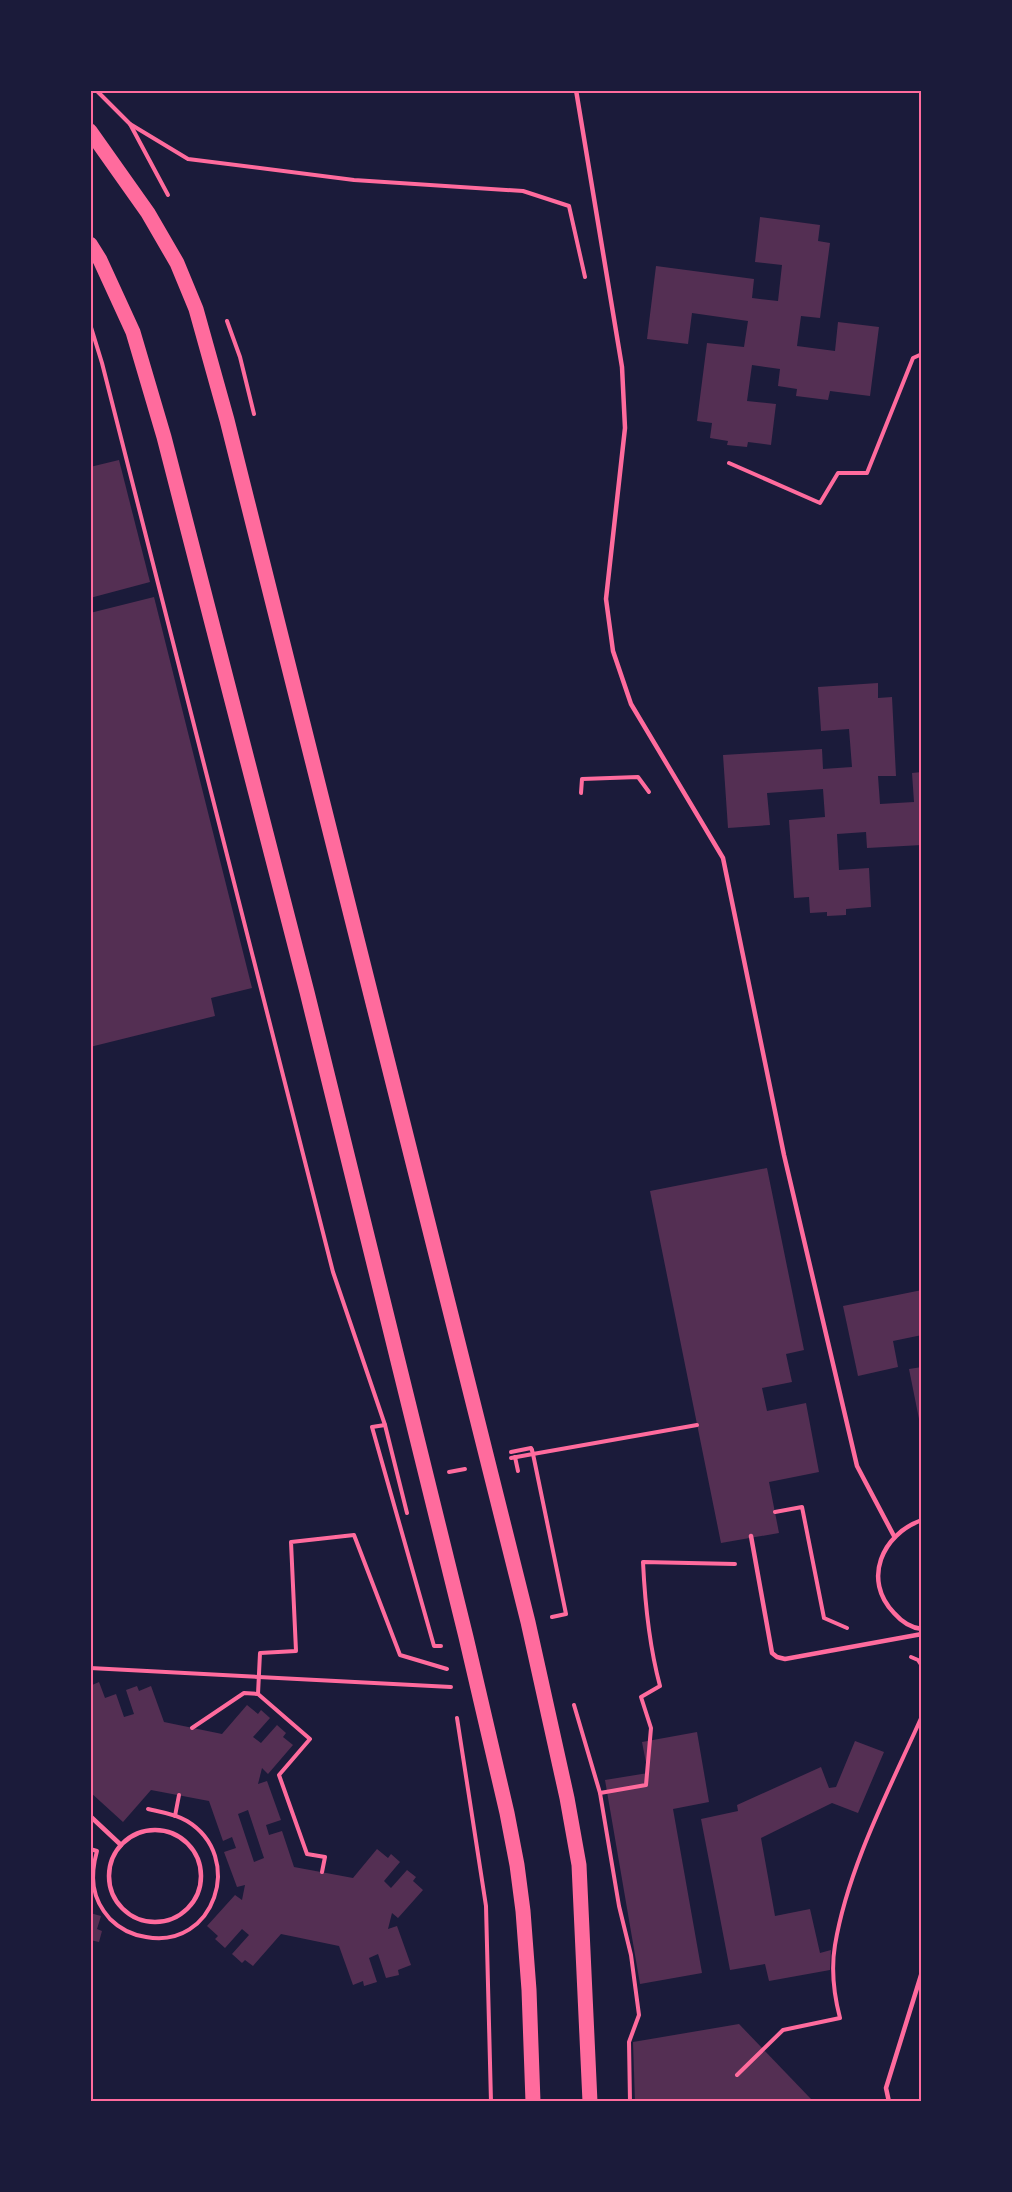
<svg xmlns="http://www.w3.org/2000/svg" width="1012" height="2192" font-family="'Zilla Slab',serif">
<style>
.building{fill:#542f53;fill-rule:evenodd}
.lines{fill:none;stroke-linecap:round;stroke-linejoin:round}
.path{stroke:#ff6b9d;stroke-width:4}
.service{stroke:#ff6b9d;stroke-width:4.5}
.primary{stroke:#ff6b9d;stroke-width:15}
.neatline{fill:none;stroke:#ff6b9d;stroke-width:2}
</style>
<rect width="100%" height="100%" fill="#1b1b3a"/>
<g class="building">
<polygon points="760,217 820,225 818,241 830,243 820,318 801,316 797,346 835,351 838,322 879,327 870,396 830,391 828,400 796,396 797,389 778,386 780,369 752,365 747,401 776,404 771,445 748,442 747,447 727,445 728,441 710,438 712,423 697,421 707,343 744,347 748,321 692,313 688,344 647,339 656,266 754,279 752,298 778,301 782,265 755,262"/>
<polygon points="119,460 150,582 90,598 90,467"/>
<polygon points="154,597 252,988 211,998 215,1016 90,1047 90,613"/>
<polygon points="878,683 878,698 892,697 896,776 878,776 880,804 914,802 912,773 922,772 922,845 867,848 866,832 837,834 839,870 869,868 871,907 846,909 846,915 827,916 827,912 810,913 809,897 794,898 789,820 825,817 823,789 767,793 770,825 728,828 723,755 822,749 823,769 852,767 849,729 821,731 818,687"/>
<polygon points="767,1168 804,1350 786,1354 792,1382 762,1388 767,1411 806,1403 819,1472 769,1482 779,1533 721,1543 650,1191"/>
<polygon points="922,1290 922,1335 893,1341 898,1367 858,1376 843,1306"/>
<polygon points="922,1367 922,1429 921,1429 909,1369"/>
<path d="M99,1682L105,1698L116,1694L124,1717L134,1714L126,1690L137,1686L139,1691L151,1686L164,1722L222,1734L247,1705L258,1714L261,1710L270,1718L253,1737L261,1743L277,1725L286,1733L283,1737L293,1745L268,1774L262,1768L258,1784L267,1781L281,1820L266,1825L269,1835L282,1831L294,1867L353,1878L377,1849L388,1858L391,1854L400,1862L384,1881L391,1888L407,1870L416,1877L413,1881L423,1890L398,1918L392,1913L388,1929L397,1926L411,1965L398,1970L399,1975L386,1978L378,1954L369,1958L377,1982L364,1986L363,1981L353,1985L339,1946L281,1934L253,1966L245,1960L242,1963L232,1954L249,1935L242,1929L225,1948L215,1939L218,1936L207,1926L235,1895L242,1900L245,1885L237,1887L224,1852L236,1848L232,1837L223,1841L209,1801L151,1790L123,1822L90,1792V1686ZM248,1810L264,1858L254,1862L238,1814Z"/>
<polygon points="697,1732 709,1802 673,1809 702,1973 640,1984 605,1780 648,1773 642,1742"/>
<polygon points="855,1741 884,1752 858,1813 832,1803 761,1838 775,1916 810,1909 820,1953 831,1950 830,1970 769,1981 765,1964 730,1970 701,1819 738,1811 737,1805 821,1767 829,1788 836,1787"/>
<polygon points="90,1913 101,1916 97,1929 102,1931 99,1942 90,1940"/>
<polygon points="739,2024 811,2099 811,2102 635,2102 633,2042"/>
</g>
<g class="lines">
<g class="path">
<polyline points="96,90 130,124 188,159 354,180 523,191 569,206 585,277"/>
<polyline points="130,124 168,195"/>
<polyline points="227,321 240,357 254,414"/>
<polyline points="90,324 102,363 333,1272 385,1425 407,1513"/>
<polyline points="729,463 820,503 838,473 867,473 913,358 922,354"/>
<polyline points="581,793 582,779 638,777 649,792"/>
<polyline points="90,1380 90,1427"/>
<polyline points="385,1425 372,1427 434,1646 441,1646"/>
<polyline points="511,1452 531,1448 532,1450"/>
<polyline points="515,1457 518,1471"/>
<polyline points="511,1458 533,1454 532,1450"/>
<polyline points="449,1472 465,1469"/>
<polyline points="775,1512 802,1507 824,1618 847,1628"/>
<polyline points="552,1617 566,1614 533,1454 697,1425"/>
<polyline points="911,1657 918,1660 922,1666"/>
<polyline points="90,1668 451,1687"/>
<polyline points="574,1705 600,1793 619,1906 631,1955 639,2015 629,2042 630,2102"/>
<polyline points="457,1718 486,1906 491,2102"/>
<polyline points="192,1728 244,1693 258,1694"/>
<path d="M600,1793L646,1785L651,1728L641,1697L660,1686C649,1645 645,1604 643,1562L735,1564"/>
<polyline points="175,1816 179,1795"/>
<path d="M90,1849L97,1851C90,1876 91,1898 110,1919C120,1929 132,1935 146,1937C214,1950 246,1857 187,1821C176,1814 161,1812 148,1809"/>
<polyline points="322,1872 325,1857 307,1854 279,1775 310,1739 258,1694 260,1653 296,1651 291,1542 354,1535 400,1655 447,1669"/>
<path d="M737,2075L783,2030L840,2018C834,1995 831,1969 835,1945C848,1867 890,1788 922,1716"/>
</g>
<g class="service">
<polyline points="576,90 622,367 625,428 606,599 613,651 631,704 723,858 784,1155 857,1466 894,1536"/>
<path d="M922,1520C882,1534 862,1580 894,1613C901,1621 911,1628 922,1629"/>
<polyline points="751,1536 772,1653 777,1657 785,1659 922,1634"/>
<polyline points="90,1816 121,1845"/>
<circle cx="155" cy="1876" r="46"/>
<polyline points="889,2102 886,2088 922,1972"/>
</g>
<g class="primary">
<polyline points="90,131 148,213 177,263 196,309 227,420 528,1622 567,1798 579,1865 590,2102"/>
<polyline points="90,244 100,260 133,332 164,437 307,992 466,1637 507,1813 517,1865 523,1911 529,1990 533,2102"/>
</g>
</g>
<rect width="1012" height="2192" fill="none" stroke="#1b1b3a" stroke-width="183"/>
<rect x="92" y="92" width="828" height="2008" class="neatline"/>
</svg>
